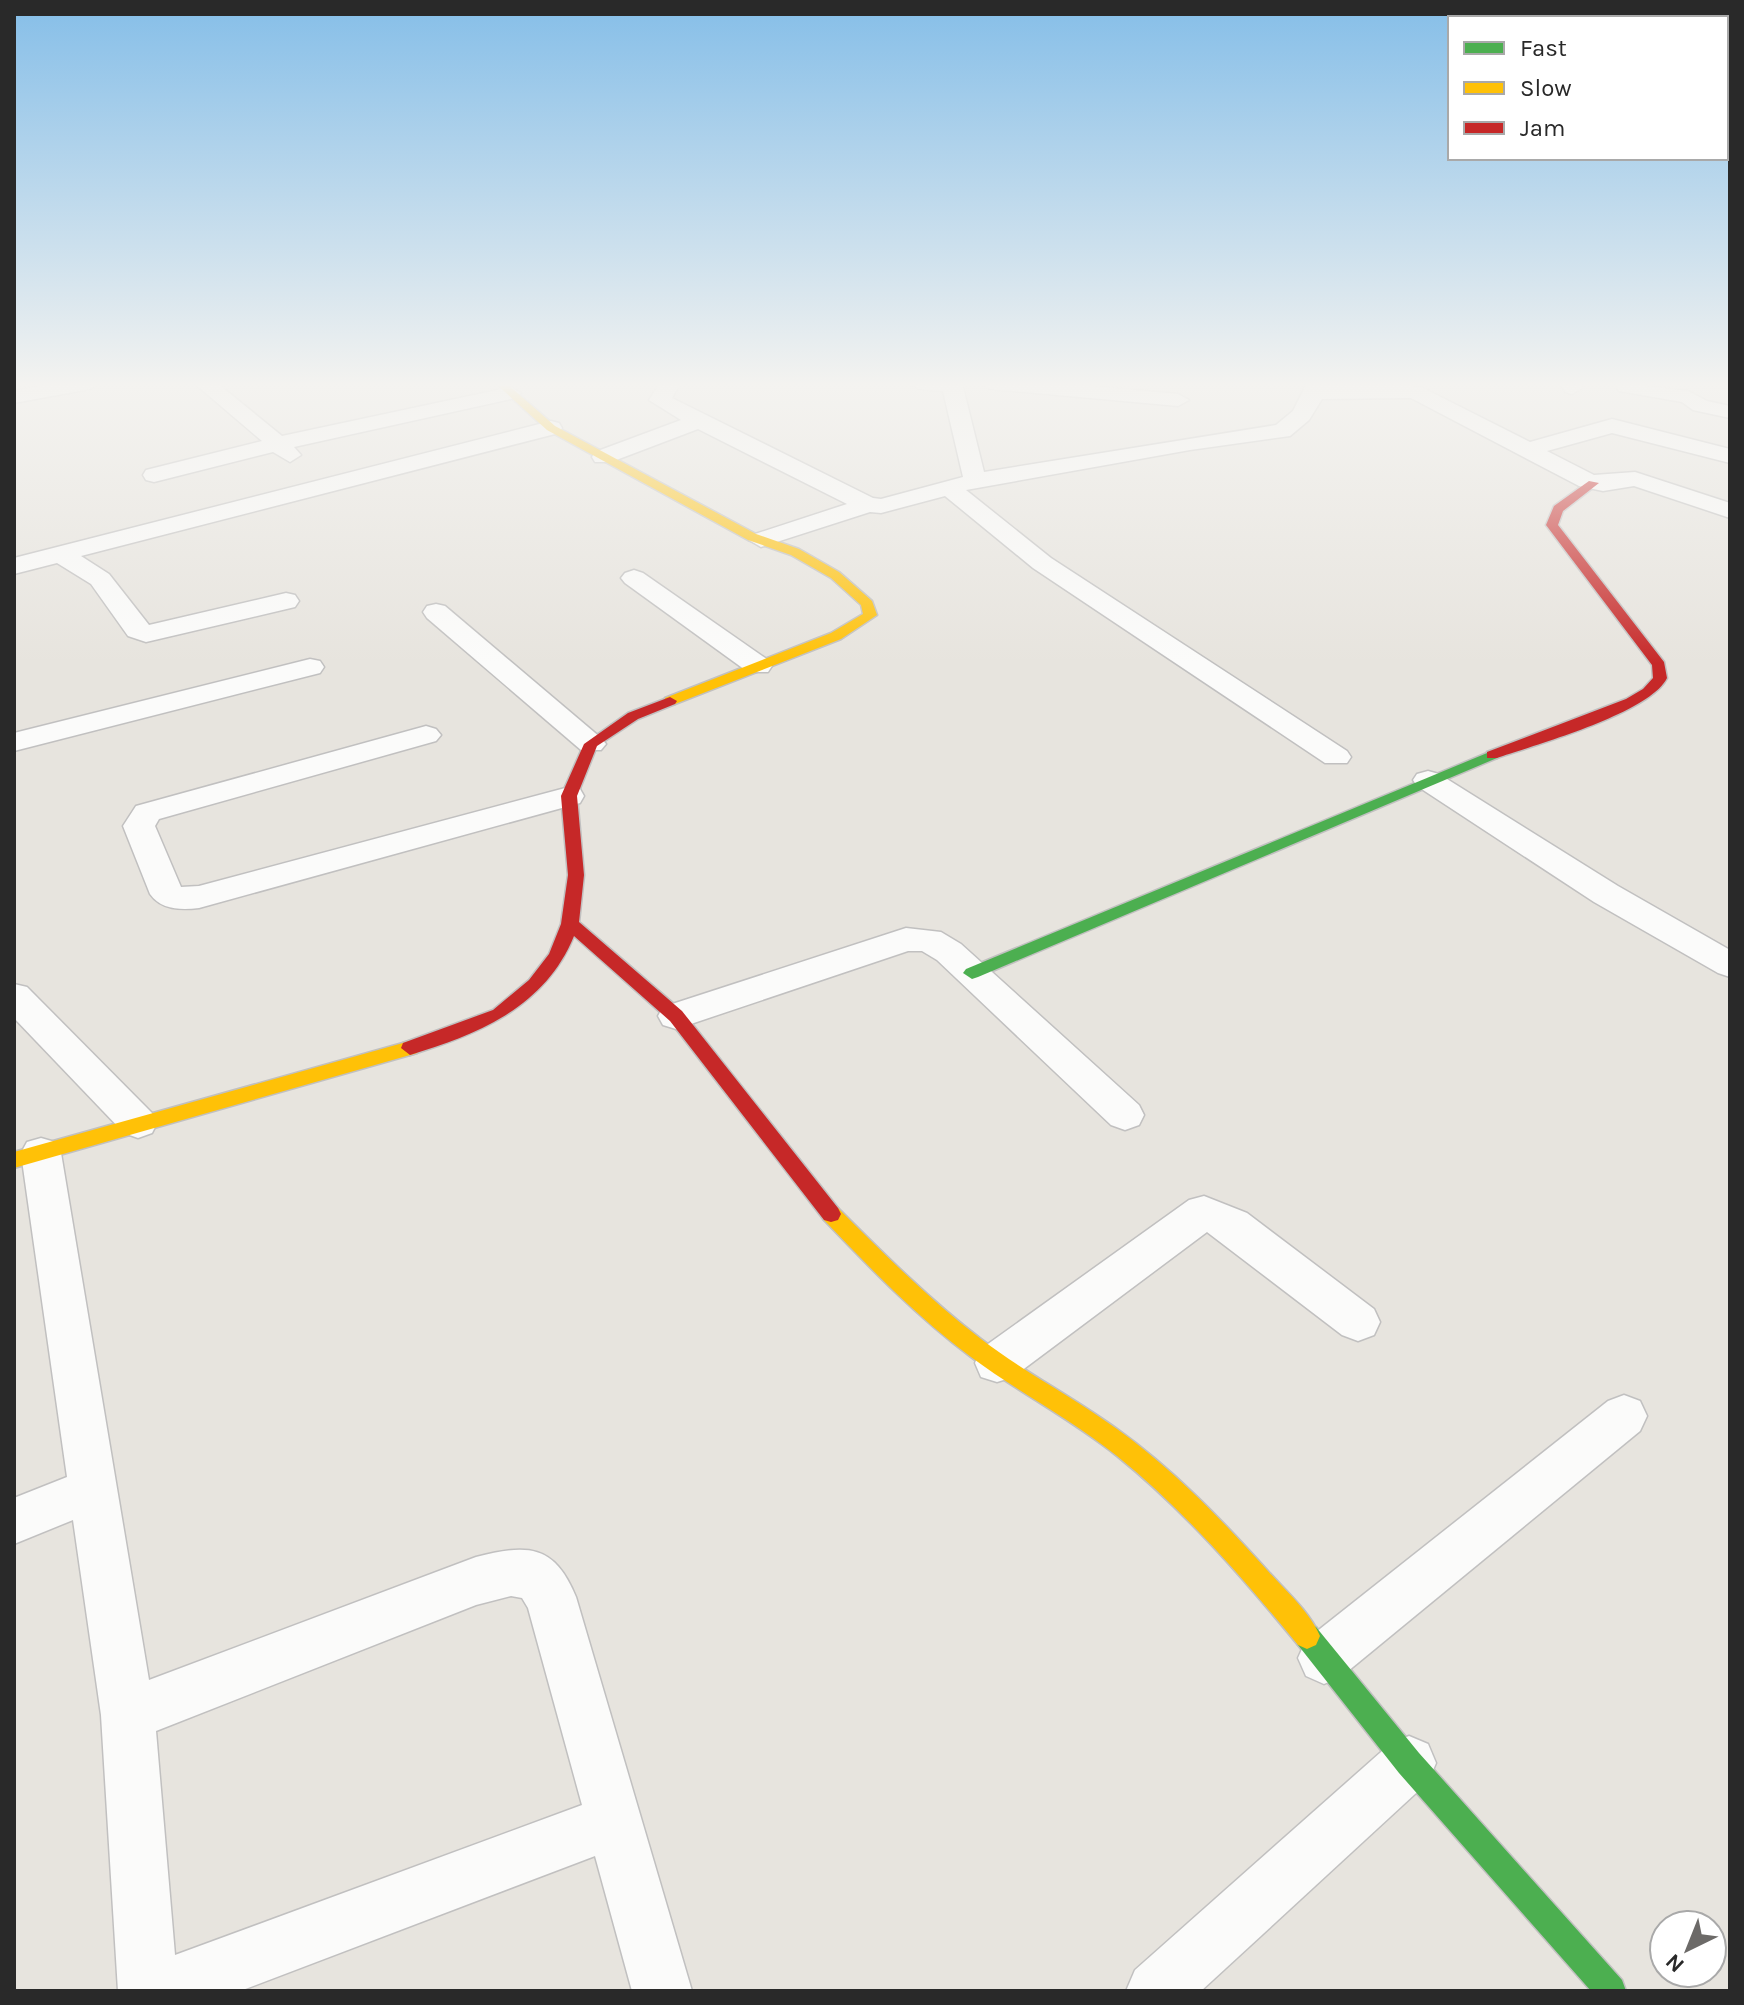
<svg xmlns="http://www.w3.org/2000/svg" width="1744" height="2005" font-family="Karla,sans-serif">
<style>
.lines{fill:none;stroke-linecap:round;stroke-linejoin:round}
.street-casing{stroke:#c1c0c0;stroke-width:3}
.fast-casing{stroke:#c1c0c0;stroke-width:3}
.slow-casing{stroke:#c1c0c0;stroke-width:3}
.jam-casing{stroke:#c1c0c0;stroke-width:3}
.street{fill:#fbfbfa;fill-rule:evenodd}
.fast{fill:#4caf50;fill-rule:evenodd}
.slow{fill:#ffc107;fill-rule:evenodd}
.jam{fill:#c62828;fill-rule:evenodd}
</style>
<rect width="100%" height="100%" fill="#e7e4de"/>
<g class="lines">
<g class="street-casing">
<g id="street">
<polygon points="56,383 100,383 90,389 14,403 14,391"/>
<polygon points="194,383 217,383 282,436 511,387 521,393 511,399 294,447 301,455 290,462 273,452 154,482 146,480 143,475 146,470 262,441"/>
<polygon points="660,383 680,383 672,398 873,498 881,499 963,477 943,391 919,389 909,383 962,383 984,472 1276,425 1293,411 1307,383 1327,383 1327,386 1393,383 1423,388 1530,442 1612,419 1730,449 1730,463 1612,433 1547,451 1594,475 1635,472 1730,503 1730,518 1634,486 1603,491 1579,486 1411,398 1322,399 1309,420 1290,436 1190,450 966,490 1051,558 1347,751 1351,757 1347,763 1325,763 1033,568 945,496 881,513 870,512 761,547 749,540 752,535 847,504 698,429 611,462 595,462 592,457 595,452 681,420 649,400"/>
<polygon points="980,383 1058,383 1178,394 1189,400 1178,406 990,389"/>
<polygon points="1561,383 1581,383 1582,388 1572,394 1565,392"/>
<polygon points="1618,383 1688,391 1707,401 1730,406 1730,418 1693,410 1682,402 1619,391 1616,387"/>
<polygon points="551,421 559,423 562,428 559,433 81,556 109,574 149,625 286,593 295,595 299,601 295,607 146,642 128,636 91,584 57,563 14,574 14,558"/>
<polygon points="634,570 643,573 768,660 772,666 768,672 748,672 625,583 621,578 625,573"/>
<polygon points="436,604 445,606 601,738 606,744 601,750 581,750 427,618 423,612 427,606"/>
<polygon points="310,659 320,661 324,667 320,673 14,751 14,733"/>
<path d="M426,726L436,729L441,735L436,741L159,819L155,826L181,887L199,886L569,787L580,789L584,796L580,803L199,908C181,910 161,910 150,894L123,826L136,806Z"/>
<polygon points="1428,771 1439,774 1618,886 1730,950 1730,977 1718,973 1594,902 1417,786 1413,780 1417,774"/>
<polygon points="906,928 941,932 961,944 1139,1105 1144,1115 1139,1125 1125,1130 1111,1125 937,960 922,951 908,951 676,1029 663,1025 658,1016 663,1007"/>
<polygon points="14,984 27,987 152,1113 157,1123 152,1133 138,1138 124,1133 14,1018"/>
<path d="M41,1138L55,1142L61,1153L149,1680L476,1557C528,1544 554,1544 576,1597L692,1991H632L595,1856L240,1991H118L101,1715L73,1520L14,1544V1498L67,1477L21,1153L27,1142ZM511,1596L522,1598L528,1608L582,1805L175,1955L156,1731L476,1605Z"/>
<polygon points="1204,1196 1247,1213 1374,1309 1380,1322 1374,1335 1358,1341 1342,1335 1207,1232 1013,1377 997,1382 981,1377 975,1363 981,1349 1189,1200"/>
<polygon points="1624,1395 1640,1401 1647,1416 1640,1431 1342,1676 1324,1684 1306,1676 1298,1658 1306,1640 1608,1401"/>
<polygon points="1409,1736 1428,1744 1436,1763 1428,1782 1201,1991 1126,1991 1135,1970 1390,1744"/>
</g>
</g>
<g class="fast-casing">
<g id="fast">
<polygon points="1492,751 1499,755 1497,758 978,977 972,979 963,973 966,969"/>
<polygon points="1307,1623 1316,1627 1419,1753 1622,1980 1626,1991 1591,1991 1399,1773 1298,1645 1294,1636 1298,1627"/>
</g>
</g>
<g class="slow-casing">
<g id="slow">
<polygon points="495,383 506,383 555,426 756,534 799,549 839,572 872,601 877,615 841,639 675,704 665,704 665,698 831,633 863,614 861,605 831,578 791,555 748,540 547,430"/>
<polygon points="410,1041 417,1043 419,1048 417,1053 14,1168 14,1152"/>
<path d="M831,1206L838,1208C884,1254 930,1300 981,1339C1024,1372 1073,1397 1117,1429C1173,1469 1222,1520 1267,1570C1285,1590 1310,1612 1320,1636L1316,1645L1307,1649L1298,1645C1243,1578 1185,1511 1117,1456C1071,1419 1018,1392 971,1357C917,1317 870,1268 824,1220L821,1214L824,1208Z"/>
</g>
</g>
<g class="jam-casing">
<g id="jam">
<path d="M1589,481L1599,483L1563,511L1558,525L1664,662L1667,678C1650,713 1535,745 1497,758H1487V752L1626,699L1643,689L1653,678L1652,665L1546,525L1554,506Z"/>
<path d="M670,697L677,701L675,704L638,719L597,746L577,796L584,875L579,922L682,1011L838,1208L841,1214L838,1220L831,1222L824,1220L670,1021L574,936C545,1007 479,1034 410,1055L401,1048L403,1043L493,1010L529,980L549,954L561,924L568,875L561,796L584,744L628,713Z"/>
</g>
</g>
<use href="#street" class="street"/>
<use href="#fast" class="fast"/>
<use href="#slow" class="slow"/>
<use href="#jam" class="jam"/>
</g>
<linearGradient id="sky" x2="0" y2="1"><stop stop-color="#85bee8"/><stop offset="0.58" stop-color="#f4f3f0"/><stop offset="1" stop-color="#f4f3f0" stop-opacity="0"/></linearGradient>
<rect width="1744" height="664" fill="url(#sky)"/>
<rect width="1744" height="2005" fill="none" stroke="#292929" stroke-width="32"/>
<rect x="1448" y="16" width="280" height="144" fill="#ffffff" stroke="#a9a9a9" stroke-width="2"/>
<rect x="1464" y="42" width="40" height="12" fill="#4caf50" stroke="#a9a9a9" stroke-width="2"/>
<text x="1520" y="56" font-size="24" fill="#292929">Fast</text>
<rect x="1464" y="82" width="40" height="12" fill="#ffc107" stroke="#a9a9a9" stroke-width="2"/>
<text x="1520" y="96" font-size="24" fill="#292929">Slow</text>
<rect x="1464" y="122" width="40" height="12" fill="#c62828" stroke="#a9a9a9" stroke-width="2"/>
<text x="1520" y="136" font-size="24" fill="#292929">Jam</text>
<g transform="translate(1688 1949) rotate(223)"><circle r="38" fill="#ffffff" stroke="#a9a9a9" stroke-width="2"/>
<path d="M0-6L14 30L0 20L-14 30Z" fill="#6c6a68"/>
<text y="-12" font-size="22" font-weight="bold" text-anchor="middle" fill="#292929">N</text>
</g>
</svg>
